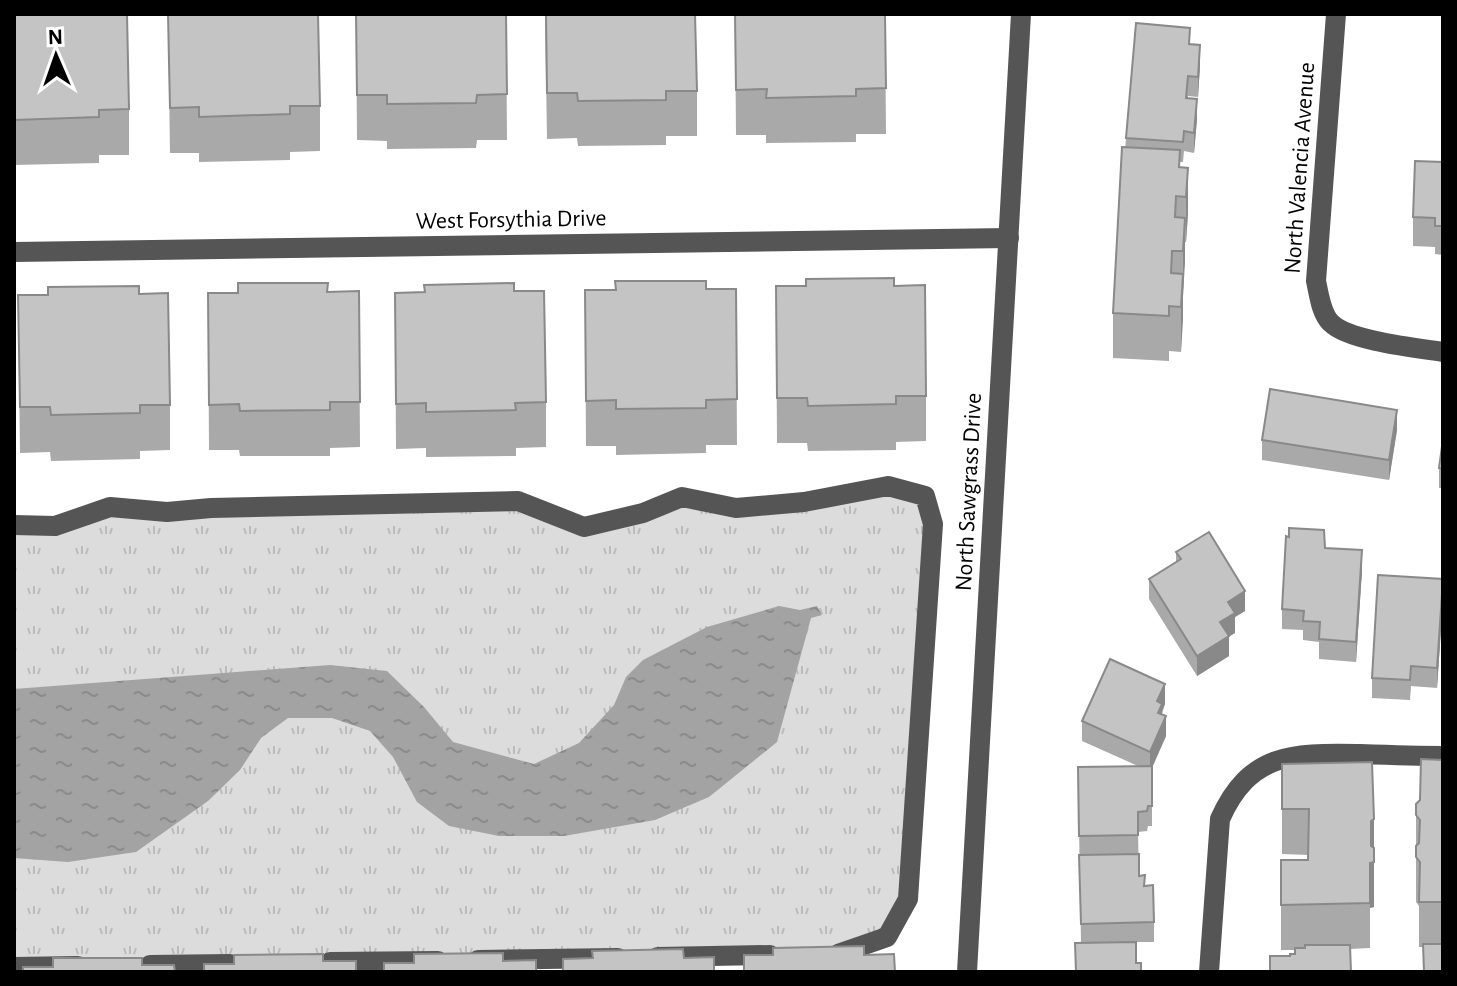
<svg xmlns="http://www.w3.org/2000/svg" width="1457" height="986" font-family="'Alegreya Sans',sans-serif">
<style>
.grass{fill:url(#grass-tufts)}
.water{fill:url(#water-ripples)}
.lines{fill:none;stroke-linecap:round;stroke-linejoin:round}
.minor{stroke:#555;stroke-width:20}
.wall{fill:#a9a9a9}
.shaded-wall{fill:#898989}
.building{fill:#c4c4c4;stroke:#898989;stroke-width:2}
.labels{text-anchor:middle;stroke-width:6;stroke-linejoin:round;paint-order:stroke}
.street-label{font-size:24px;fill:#000;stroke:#fff}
</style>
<defs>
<pattern id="grass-tufts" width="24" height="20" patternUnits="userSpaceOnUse" patternTransform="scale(2)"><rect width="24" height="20" fill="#dcdcdc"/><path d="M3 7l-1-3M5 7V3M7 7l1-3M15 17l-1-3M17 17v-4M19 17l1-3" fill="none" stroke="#bbb"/></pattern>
<pattern id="water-ripples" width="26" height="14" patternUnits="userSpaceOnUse" patternTransform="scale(2)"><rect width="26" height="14" fill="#a3a3a3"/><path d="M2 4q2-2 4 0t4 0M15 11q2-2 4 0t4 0" fill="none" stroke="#8b8b8b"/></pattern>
</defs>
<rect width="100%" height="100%" fill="#fff"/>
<polygon class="grass" points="888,486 925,496 908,899 887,937 844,954 14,961 14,525 110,507 518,501 584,527 682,497 736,508"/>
<polygon class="water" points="779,606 800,610 817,606 822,615 811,618 777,742 709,797 655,820 564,836 499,836 449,826 417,802 393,757 370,731 332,718 288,718 261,738 240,770 208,801 136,852 68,862 14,858 14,689 330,665 387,671 424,707 453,742 534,764 579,743 614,705 626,677 643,660 707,627"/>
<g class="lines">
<g class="minor">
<path d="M1336,14L1316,281C1319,294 1321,314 1331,323C1349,341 1417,348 1443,352"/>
<polyline points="14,252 1009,238"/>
<polyline points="14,525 55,526 110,507 167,512 211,508 518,501 584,527 643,513 682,497 736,508 804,502 888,486 925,496 933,524 908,899 887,937 838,954"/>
<polyline points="658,957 770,955"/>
<polyline points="478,960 618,958"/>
<polyline points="330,962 438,961"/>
<polyline points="150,965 230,964"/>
<polyline points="14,967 78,966"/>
<polyline points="967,972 1021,14"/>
<path d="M1209,972L1220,819C1250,753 1291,753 1357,754C1386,755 1414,756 1443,756"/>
</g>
</g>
<g class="wall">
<polygon points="14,14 129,109 129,155 99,155 99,163 14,165"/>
<polygon points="168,14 320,106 320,151 290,152 290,160 199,162 199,153 170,153"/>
<polygon points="356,14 506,14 507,140 477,140 476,148 387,149 387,141 357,140"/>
<polygon points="545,14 697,91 697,136 666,136 666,145 578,146 577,138 547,139"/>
<polygon points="735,14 885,14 886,134 856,134 856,142 766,143 766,135 736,135"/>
<polygon points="1190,44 1200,65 1198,97 1188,96 1188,98 1197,119 1194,153 1184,151 1183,162 1180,162 1180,167 1188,168 1188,213 1186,242 1185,242 1181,352 1169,351 1169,361 1113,358 1113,313 1126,138"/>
<polygon points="1443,162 1443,255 1435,254 1435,247 1413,246 1413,217"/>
<polygon points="776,286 894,286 926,396 926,441 896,442 896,450 808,451 807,443 777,443"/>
<polygon points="736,289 737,445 706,445 706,453 616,455 616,446 586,446 585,290"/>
<polygon points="359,291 360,447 330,448 330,456 240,456 239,450 209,450 208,293"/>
<polygon points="395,293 546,402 546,447 516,448 516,456 426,457 426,448 396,449"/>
<polygon points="139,294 170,405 170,450 140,451 140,459 51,461 50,452 20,453 18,295"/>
<polygon points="1397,430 1389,480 1262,460 1262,440"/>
<polygon points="1443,439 1443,488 1439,488 1439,468"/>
<polygon points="1325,548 1362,570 1356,662 1319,659 1319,642 1303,640 1303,630 1282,629 1282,609"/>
<polygon points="1176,552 1245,611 1235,617 1235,633 1229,636 1229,656 1197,676 1149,599 1149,579 1176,562"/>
<polygon points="1443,599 1437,688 1411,686 1410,700 1372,698 1372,678"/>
<polygon points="1165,704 1162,714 1166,736 1152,768 1152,826 1148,826 1147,831 1138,832 1139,876 1144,886 1154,922 1154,942 1136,942 1136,963 1141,972 1081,943 1078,767 1138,766 1082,741 1082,721"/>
<polygon points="1443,760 1443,972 1423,947 1419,947 1419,906 1416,902 1416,804 1420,800"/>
<polygon points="1282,764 1374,819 1374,907 1370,908 1370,948 1350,949 1290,956 1295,954 1295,950 1281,950 1281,860 1308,860 1308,855 1282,854"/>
</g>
<g class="shaded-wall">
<polygon points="1200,45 1200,65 1198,97 1198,77"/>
<polygon points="1197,99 1197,119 1194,153 1194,133"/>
<polygon points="1188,168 1188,213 1186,242 1186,197"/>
<polygon points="1185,218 1185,263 1183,296 1183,251"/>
<polygon points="1183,274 1183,320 1181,352 1181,307"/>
<polygon points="1397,410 1397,430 1389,480 1389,460"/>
<polygon points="1362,550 1362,570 1356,662 1356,642"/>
<polygon points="1443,579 1443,599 1437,688 1437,668"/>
<polygon points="1245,591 1245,611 1235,617 1235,633 1220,642 1220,622 1228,602"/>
<polygon points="1229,636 1229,656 1197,676 1197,656"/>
<polygon points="1165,684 1165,704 1162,711 1162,724 1158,733 1157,701"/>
<polygon points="1166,716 1166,736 1150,772 1150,752"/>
<polygon points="1374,819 1374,907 1370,908 1370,948 1370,863 1371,821"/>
</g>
<g class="building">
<polygon points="14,14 127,14 129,109 99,110 99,117 14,120"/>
<polygon points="168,14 318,14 320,106 290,106 290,114 199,117 199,107 170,108"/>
<polygon points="356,14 506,14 507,94 477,95 476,103 387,104 387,95 357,95"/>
<polygon points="546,14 695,14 697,91 666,91 666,100 578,101 577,93 547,93"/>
<polygon points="735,14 885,14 886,88 856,89 856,96 766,98 767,89 736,90"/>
<polygon points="1136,23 1190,28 1189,44 1200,45 1198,77 1188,76 1186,98 1197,99 1194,133 1184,131 1183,142 1126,138"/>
<polygon points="1122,147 1180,150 1179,167 1188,168 1186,197 1176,196 1175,217 1185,218 1183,251 1172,251 1171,273 1183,274 1181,307 1169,306 1169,316 1113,313"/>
<polygon points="1415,161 1443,162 1443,226 1435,226 1435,218 1413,217"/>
<polygon points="894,278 894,286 925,285 926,396 896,396 896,404 808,406 807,398 777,398 776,286 806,286 806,279"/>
<polygon points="615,281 706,281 706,289 736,289 737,399 706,400 706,408 616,409 616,400 586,401 585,290 616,290"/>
<polygon points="238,283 328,283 327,292 359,291 360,402 330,402 330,410 240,411 239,404 209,405 208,293 238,293"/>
<polygon points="514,283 514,291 544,291 546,402 515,403 516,410 426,412 426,403 396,404 395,293 425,292 424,285"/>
<polygon points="139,286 139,294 168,293 170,405 140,405 140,413 51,415 50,407 20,407 18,295 48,295 48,287"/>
<polygon points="1270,389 1397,410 1389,460 1262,440"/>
<polygon points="1443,439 1443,469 1439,468"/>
<polygon points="1289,528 1324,530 1325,548 1362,550 1356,642 1319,639 1320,622 1303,621 1304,611 1282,609 1286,536 1289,537"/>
<polygon points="1209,532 1245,591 1228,602 1235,613 1220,622 1229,636 1197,656 1149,579 1181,559 1176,552"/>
<polygon points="1378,575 1443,579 1437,668 1411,666 1410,680 1372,678"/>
<polygon points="1110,659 1165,684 1157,701 1162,704 1158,713 1166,716 1150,752 1082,721"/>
<polygon points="1421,759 1443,760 1443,902 1419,902 1420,862 1416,857 1416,846 1419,843 1420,820 1416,815 1416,804 1420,800"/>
<polygon points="1372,762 1374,819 1371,821 1371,846 1374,848 1374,862 1370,863 1370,903 1281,905 1281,860 1308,860 1309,809 1282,809 1282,764"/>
<polygon points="1152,766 1152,806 1148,806 1147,811 1138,812 1138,835 1079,836 1078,767"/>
<polygon points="1139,854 1139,876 1145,875 1144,886 1153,885 1154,922 1081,924 1079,855"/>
<polygon points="1136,942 1136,963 1141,963 1141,972 1076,972 1075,943"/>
<polygon points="1423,944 1443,944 1443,972 1424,972"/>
<polygon points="1305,945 1350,945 1351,972 1270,972 1270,956 1290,956 1290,954 1295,954 1295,948 1305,948"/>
<polygon points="864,946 864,955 894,954 895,972 744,972 744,955 773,955 773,948"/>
<polygon points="683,949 684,958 714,957 714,972 563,972 563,959 593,958 592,951"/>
<polygon points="503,953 503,961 536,960 536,972 384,972 384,963 414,963 414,954"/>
<polygon points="323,954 323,961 356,961 356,972 204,972 204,964 234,964 234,955"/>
<polygon points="53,958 142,958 142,965 174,965 175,972 23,972 23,967 53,967"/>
</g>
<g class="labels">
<g class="street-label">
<text transform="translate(1299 168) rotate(-86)" y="8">North Valencia Avenue</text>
<text transform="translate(511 219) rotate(-1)" y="8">West Forsythia Drive</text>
<text transform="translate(968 492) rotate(-87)" y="8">North Sawgrass Drive</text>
</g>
</g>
<rect width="1457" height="986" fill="none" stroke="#000000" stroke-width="32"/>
<g transform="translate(56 56) rotate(358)" stroke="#ffffff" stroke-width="6" paint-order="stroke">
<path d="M0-6L14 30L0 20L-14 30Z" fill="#000000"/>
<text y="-12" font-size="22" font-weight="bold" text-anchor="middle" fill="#000000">N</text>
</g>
</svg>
